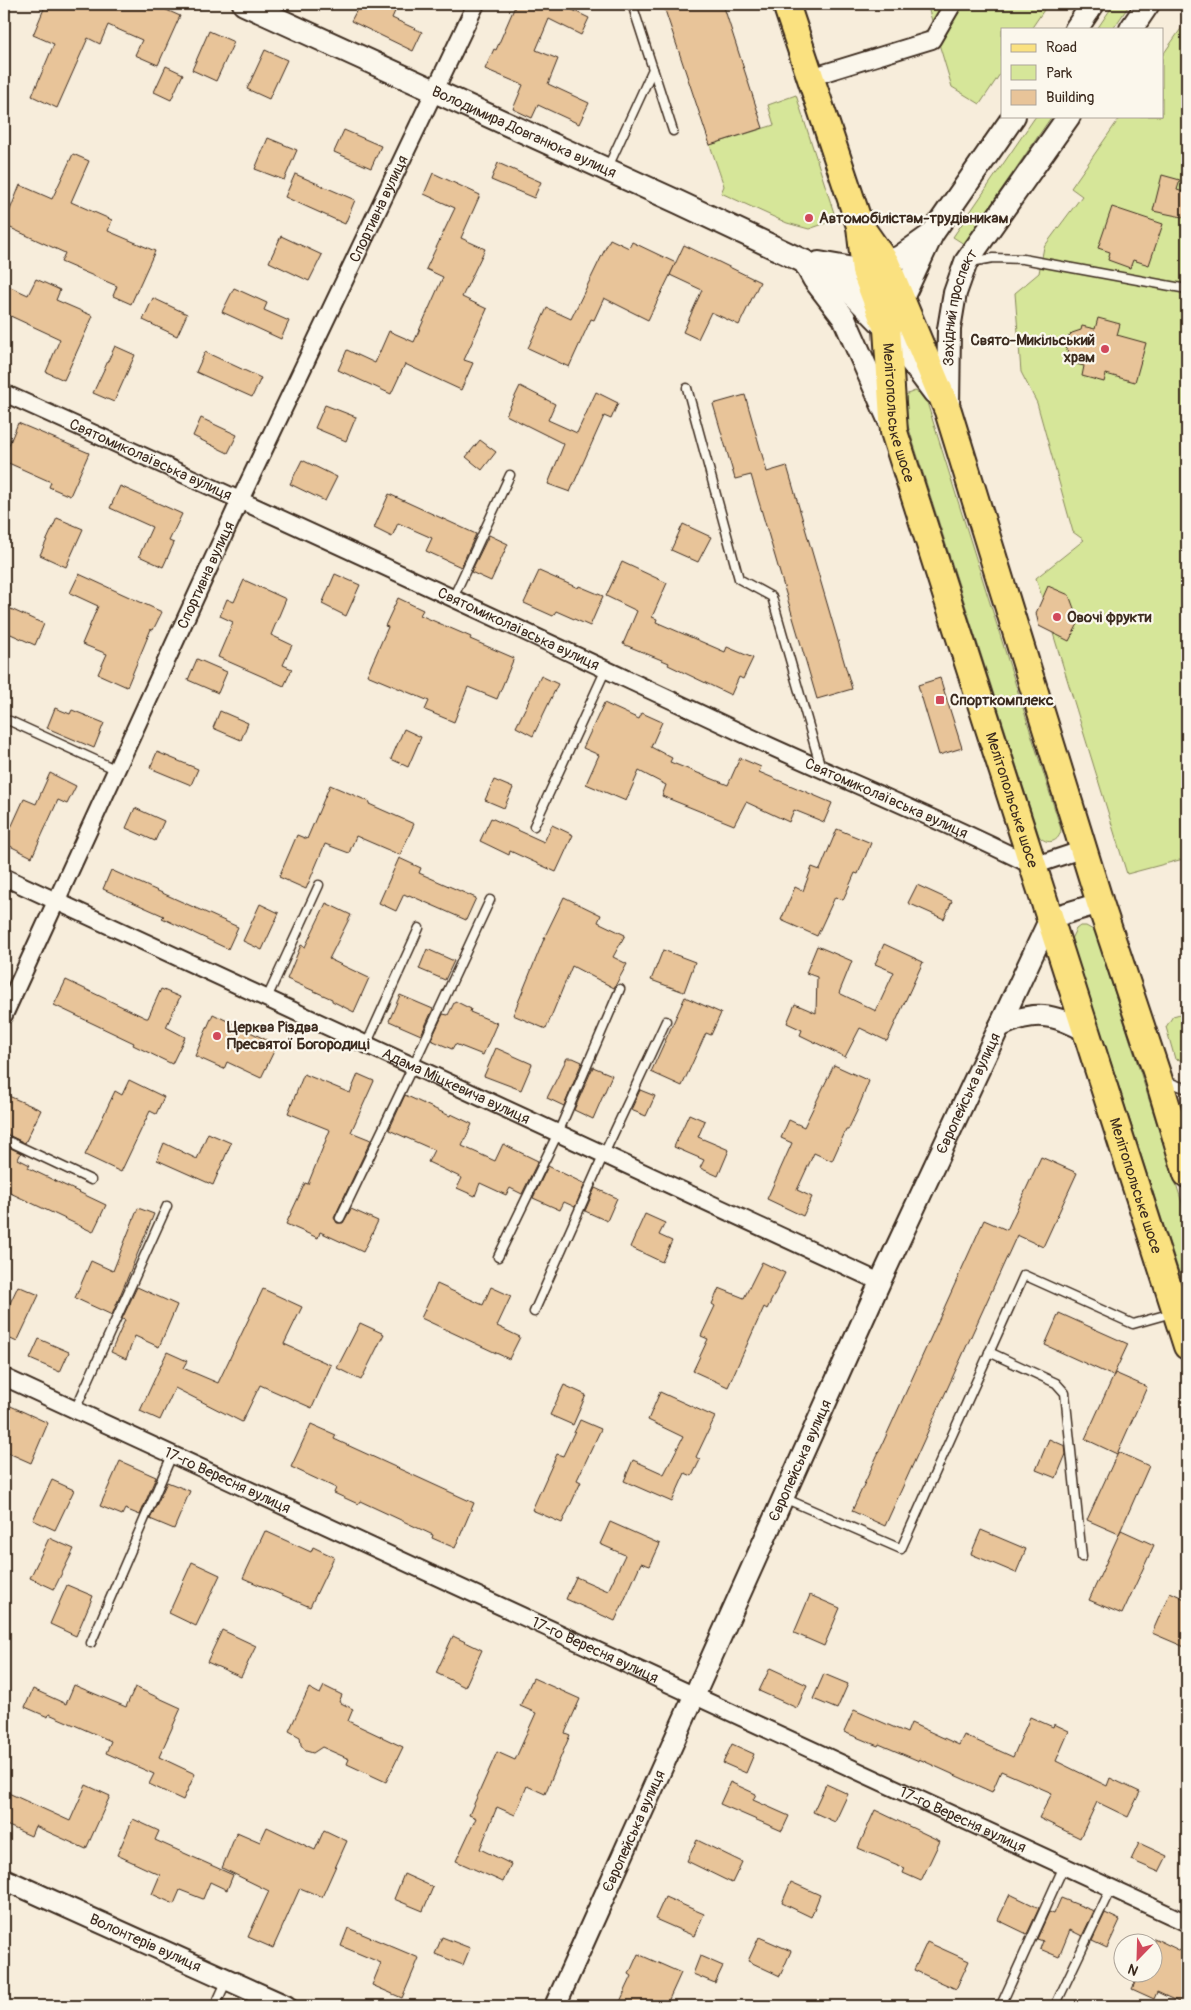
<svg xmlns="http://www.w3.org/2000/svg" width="1191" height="2010" font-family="Pangolin,sans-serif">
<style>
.green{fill:#d6e699;stroke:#88885c}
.building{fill:#e8c499;stroke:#3b2a1e}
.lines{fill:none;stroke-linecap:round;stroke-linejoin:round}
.service-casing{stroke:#3b2a1e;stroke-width:11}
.minor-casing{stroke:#3b2a1e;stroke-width:20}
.tertiary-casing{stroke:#3b2a1e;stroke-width:24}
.secondary-casing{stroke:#3b2a1e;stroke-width:26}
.primary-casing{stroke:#3b2a1e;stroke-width:30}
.service{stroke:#fbf7ec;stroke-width:8}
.minor{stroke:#fbf7ec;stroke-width:16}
.tertiary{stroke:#fbf7ec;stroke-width:20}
.secondary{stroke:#fbf7ec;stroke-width:22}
.primary{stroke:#fae180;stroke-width:26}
.poi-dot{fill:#d1495b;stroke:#fbf7ec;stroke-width:2}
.labels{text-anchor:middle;stroke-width:4.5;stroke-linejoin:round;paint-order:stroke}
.street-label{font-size:15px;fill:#3b2a1e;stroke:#fbf7ec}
.poi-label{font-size:15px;font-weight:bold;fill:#3b2a1e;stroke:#fbf7ec;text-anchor:start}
</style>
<rect width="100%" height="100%" fill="#f7eddb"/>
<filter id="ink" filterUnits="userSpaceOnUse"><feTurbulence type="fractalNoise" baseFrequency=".02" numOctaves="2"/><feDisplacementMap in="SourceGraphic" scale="10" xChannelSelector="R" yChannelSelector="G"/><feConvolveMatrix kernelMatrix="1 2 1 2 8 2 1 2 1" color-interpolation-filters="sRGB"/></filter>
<g filter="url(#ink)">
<g class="green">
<polygon points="927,4 1048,4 1031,29 1002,29 1002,71 980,104 952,87"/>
<polygon points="1114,4 1130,4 1113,29 1097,29"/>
<polygon points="1187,20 1187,858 1127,874 1036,578 1084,540 1073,532 1037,403 1021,372 1015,293 1039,273 1044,247 1082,196 1071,188 1121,116 1162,116 1162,56"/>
<polygon points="796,95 834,213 832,221 809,229 787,223 721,193 724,186 710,145 774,125 768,105"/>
<polygon points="1036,116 1052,116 964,244 953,237"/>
<path d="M915,391L925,396L1061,829C1060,842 1047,846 1039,836L901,404L905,395Z"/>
<polygon points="1080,926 1086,926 1095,931 1187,1218 1187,1297 1071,939 1076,929"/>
<polygon points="1187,1012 1187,1061 1175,1059 1166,1027 1173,1016"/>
</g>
<g class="building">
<polygon points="46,4 153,4 180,16 158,65 135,55 142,40 108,25 100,44 88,38 57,108 32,96 54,44 33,35"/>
<polygon points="360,4 385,4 396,9 392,18 422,32 413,51 351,21"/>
<polygon points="516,4 560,4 589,18 581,35 549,19 536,50 558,59 548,84 589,103 579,124 538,105 532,118 513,109 523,85 485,69 494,49 496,50"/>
<polygon points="663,4 723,4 763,128 710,145"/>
<polygon points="209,31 234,42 216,81 192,70"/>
<polygon points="265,50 287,60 269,99 247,89"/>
<polygon points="166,66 183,74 171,100 154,92"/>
<polygon points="344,130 381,146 371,168 334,152"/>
<polygon points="268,138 297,150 284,180 255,169"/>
<polygon points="73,154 89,161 71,202 112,220 108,231 155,251 131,304 113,296 117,286 61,262 65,253 4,225 20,185 52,199"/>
<polygon points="498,163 541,182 534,198 491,180"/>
<polygon points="433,173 480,195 461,238 485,249 462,297 487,309 464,360 473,363 461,390 405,364 391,394 338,370 347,350 375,363 389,331 414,342 443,277 426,269 455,208 424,194"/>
<polygon points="295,174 355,200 345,224 285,197"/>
<polygon points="1162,175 1180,180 1177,190 1187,193 1187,218 1153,211"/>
<polygon points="1112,207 1163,224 1149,265 1133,260 1130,268 1108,260 1110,252 1098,248"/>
<polygon points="281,236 322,255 309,281 269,262"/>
<polygon points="610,239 629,248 632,242 676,263 648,320 604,298 594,320 591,319 569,367 528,348 547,308 571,319"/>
<polygon points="684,245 760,282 739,325 711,312 698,339 683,332 702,290 670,275"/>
<polygon points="36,279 60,290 56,300 93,316 64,380 46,372 60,339 4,313 4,284 28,295"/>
<polygon points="234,288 267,303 264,310 289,321 281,339 222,312"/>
<polygon points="153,298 187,314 177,336 143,320"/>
<polygon points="1098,318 1120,324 1117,335 1146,343 1135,382 1106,374 1104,382 1082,376 1084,366 1072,363 1073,358 1065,347 1066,339 1072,333 1081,330 1082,326 1095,329"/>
<polygon points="115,346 135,355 114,402 93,393"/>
<polygon points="205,352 261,378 252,397 196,372"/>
<polygon points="520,386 555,404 548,420 577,433 596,392 618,403 611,419 604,416 570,492 548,484 564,444 506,415"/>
<polygon points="745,395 767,472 787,466 852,689 817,699 751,475 735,479 713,404"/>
<polygon points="325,405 356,417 346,441 315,428"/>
<polygon points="201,418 237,435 228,453 193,436"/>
<polygon points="18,423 89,453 70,496 49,487 51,482 4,461 4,457"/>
<polygon points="480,440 496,452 482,470 466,457"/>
<polygon points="302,460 337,477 325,501 290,484"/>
<polygon points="120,486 182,514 169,541 174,543 163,567 139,556 152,527 110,508"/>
<polygon points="389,494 476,534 461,567 426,551 432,538 398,523 392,537 374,528"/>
<polygon points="57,518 83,529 66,567 40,555"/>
<polygon points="683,524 711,537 698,562 671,550"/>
<polygon points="489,535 508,544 491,581 471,572"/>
<polygon points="622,562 667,583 652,617 657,619 656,622 725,652 727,647 753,658 743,679 739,677 731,695 668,665 669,663 623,644 637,611 606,596"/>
<polygon points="539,571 578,588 579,586 603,596 590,626 556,611 553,616 524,603"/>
<polygon points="79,574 162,612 153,630 151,629 127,687 98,674 107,654 82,644 98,606 70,593"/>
<polygon points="335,574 360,585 346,616 322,604"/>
<polygon points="244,580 286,599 271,635 292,645 283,665 292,669 284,686 218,657 233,622 220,616 227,599 234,602"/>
<polygon points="1048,586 1069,595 1079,622 1069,641 1039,626 1036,613"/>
<polygon points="398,598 423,610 420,615 471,637 470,639 514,658 497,699 468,687 454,722 425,710 429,701 367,675 388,627 385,626"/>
<polygon points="4,606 44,624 35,645 4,631"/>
<polygon points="197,659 227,672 218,693 188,680"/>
<polygon points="541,676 558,684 533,736 516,727"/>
<polygon points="940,678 962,748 939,755 918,685"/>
<polygon points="604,703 639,719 642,713 662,722 651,747 672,758 670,762 728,785 740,758 761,767 759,772 832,803 824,822 794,810 789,822 746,802 734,825 662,796 666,785 639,771 626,801 586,784 599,755 583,748"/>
<polygon points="55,708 70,714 72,710 104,723 94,748 47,728"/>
<polygon points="220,711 248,723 241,740 213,728"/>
<polygon points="404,729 421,737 408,767 391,759"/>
<polygon points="157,752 198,769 191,785 150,768"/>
<polygon points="50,773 76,786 67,804 58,800 32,857 4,843 24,799 36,804"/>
<polygon points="494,780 513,788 504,808 485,800"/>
<polygon points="330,785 370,802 369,804 414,824 400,855 356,836 349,853 325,844 306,889 279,877 297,835 307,839"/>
<polygon points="135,808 164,821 155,841 126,828"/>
<polygon points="491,818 544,842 552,825 573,835 556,872 510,851 509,855 480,841"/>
<polygon points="837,829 871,843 858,874 855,873 843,900 835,897 817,936 781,920 795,887 803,891 812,867 820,870"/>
<polygon points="399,858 421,868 419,873 476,898 466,920 409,895 408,896 404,894 396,911 379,903"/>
<polygon points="111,870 238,927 228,949 162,918 164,916 103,889"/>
<polygon points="917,885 952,901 944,919 908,903"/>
<polygon points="564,897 601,915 598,922 625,935 613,957 627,964 614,988 572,966 546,1029 513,1015 546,934"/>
<polygon points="326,903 351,915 329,959 369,978 354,1012 332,1001 332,999 287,979 301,945 305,947"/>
<polygon points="260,904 279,913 262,950 243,941"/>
<polygon points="884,944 923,962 887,1041 860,1028 845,1057 800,1035 802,1030 787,1023 795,1004 816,1013 817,977 806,973 817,946 852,961 839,993 876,1011 894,972 875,964"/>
<polygon points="427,949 454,961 445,980 419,969"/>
<polygon points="663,950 695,962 684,992 651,980"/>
<polygon points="66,980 146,1018 148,1018 161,989 180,997 166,1027 185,1037 172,1064 133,1045 134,1043 54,1005"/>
<polygon points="400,995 433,1009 421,1035 389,1021"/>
<polygon points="685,997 721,1013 711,1035 706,1033 682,1086 651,1072"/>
<polygon points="455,1001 471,1009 470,1012 497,1023 483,1055 455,1044 452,1049 431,1040 443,1014 448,1015"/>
<polygon points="213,1014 277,1045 261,1078 227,1062 224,1069 195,1056"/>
<polygon points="496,1048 532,1064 521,1090 484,1076"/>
<polygon points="567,1058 573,1058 582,1062 564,1106 547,1098"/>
<polygon points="834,1065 869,1081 857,1111 848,1130 846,1130 832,1161 814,1153 797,1190 812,1197 803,1216 767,1199 792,1143 781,1138 789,1120 804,1127"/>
<polygon points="593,1067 612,1075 593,1119 574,1110"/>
<polygon points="304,1074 350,1093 358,1074 374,1081 351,1132 371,1140 334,1218 337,1223 343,1223 351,1209 378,1221 363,1252 320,1232 318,1238 286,1224 305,1183 308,1184 330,1130 288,1113"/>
<polygon points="129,1080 164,1097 156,1114 150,1111 121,1172 85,1155 115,1091 122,1095"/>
<polygon points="640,1090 655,1096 646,1116 631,1110"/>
<polygon points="4,1094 41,1110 25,1143 4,1133"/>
<polygon points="405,1095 450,1116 451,1114 472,1124 462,1146 495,1161 503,1144 538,1161 522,1194 510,1188 506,1195 480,1183 475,1196 457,1188 462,1178 428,1162 434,1150 389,1130"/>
<polygon points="689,1114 705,1121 698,1137 729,1150 718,1176 700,1168 704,1160 674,1147"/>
<polygon points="208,1133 231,1143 213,1185 157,1160 164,1143 197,1159"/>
<polygon points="4,1145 21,1153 18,1159 30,1165 28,1168 106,1205 93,1232 4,1190"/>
<polygon points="1041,1157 1077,1173 1043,1247 1017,1235 885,1526 852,1511 984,1220 1007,1230"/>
<polygon points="548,1166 585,1184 575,1207 564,1202 560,1210 533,1198"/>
<polygon points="595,1188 617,1198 607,1221 585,1211"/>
<polygon points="138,1208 154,1214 112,1315 75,1298 91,1261 113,1271"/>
<polygon points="645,1214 665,1223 659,1235 672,1241 662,1262 630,1247"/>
<polygon points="762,1262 785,1273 767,1309 764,1307 728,1387 693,1371 708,1339 701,1336 715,1306 712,1304 719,1288 744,1298"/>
<polygon points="437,1284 483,1305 491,1287 511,1296 497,1326 520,1337 509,1359 421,1318"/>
<polygon points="18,1286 39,1295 17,1342 4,1336 4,1316"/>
<polygon points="137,1287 177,1305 159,1347 135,1336 126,1359 111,1352 125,1320 122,1319"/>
<polygon points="263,1289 302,1307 284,1344 331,1365 312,1408 260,1385 242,1422 175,1388 160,1420 140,1411 167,1352 187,1361 183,1368 218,1383"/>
<polygon points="1059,1313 1128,1344 1113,1376 1045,1345"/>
<polygon points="360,1323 384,1334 361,1380 337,1368"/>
<polygon points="39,1339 69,1352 60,1372 30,1359"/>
<polygon points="1115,1373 1147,1387 1117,1454 1085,1439"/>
<polygon points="564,1385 586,1395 573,1425 550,1415"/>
<polygon points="660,1392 715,1417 696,1457 700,1460 692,1476 685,1473 672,1502 624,1481 633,1460 664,1474 683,1437 648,1420"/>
<polygon points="4,1403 48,1423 31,1463 4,1451"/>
<polygon points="580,1420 601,1429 577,1480 581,1482 562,1523 532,1510 557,1454 563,1456"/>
<polygon points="311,1424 336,1435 334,1439 474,1503 455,1548 432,1538 433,1535 360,1501 358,1504 334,1493 336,1488 291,1467"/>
<polygon points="1049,1439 1065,1446 1066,1454 1056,1478 1036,1470"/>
<polygon points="1118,1452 1149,1466 1119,1534 1087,1520"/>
<polygon points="120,1461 156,1477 140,1515 125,1509 122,1515 100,1506"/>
<polygon points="52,1480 74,1490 55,1530 33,1520"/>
<polygon points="167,1482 190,1491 174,1529 150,1519"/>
<polygon points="610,1522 660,1544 650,1566 641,1563 615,1621 566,1599 576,1577 608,1591 625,1555 600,1544"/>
<polygon points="981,1530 1026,1549 1016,1573 971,1554"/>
<polygon points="1121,1530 1154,1545 1122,1614 1089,1600"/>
<polygon points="265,1531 311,1552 313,1547 334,1557 310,1607 243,1578"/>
<polygon points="49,1538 74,1549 54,1589 30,1578"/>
<polygon points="192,1562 220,1575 196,1626 169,1613"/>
<polygon points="67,1585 93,1596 76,1636 50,1624"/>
<polygon points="1170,1592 1187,1600 1187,1648 1152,1633"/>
<polygon points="810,1595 840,1608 824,1646 794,1633"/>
<polygon points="222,1630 256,1646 241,1677 207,1662"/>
<polygon points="453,1636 482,1650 465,1687 436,1673"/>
<polygon points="770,1668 807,1685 797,1708 759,1691"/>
<polygon points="824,1674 848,1684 837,1709 813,1699"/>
<polygon points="533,1678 580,1699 565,1733 570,1735 545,1794 527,1786 515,1815 497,1807 480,1849 511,1864 503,1882 456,1861 476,1818 469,1815 497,1752 515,1760 536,1713 520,1706"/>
<polygon points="74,1685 126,1707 135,1687 181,1708 159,1757 195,1774 183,1800 149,1784 154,1774 106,1753 111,1741 49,1714 48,1717 25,1707 33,1689 66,1704"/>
<polygon points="324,1686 342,1695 339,1702 353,1709 348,1721 403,1747 386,1782 347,1764 349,1759 322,1747 313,1753 306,1751 301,1745 300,1737 289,1731 309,1688 320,1694"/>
<polygon points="854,1710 907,1733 911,1723 959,1745 964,1735 1013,1757 1030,1717 1053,1727 1054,1724 1069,1731 1056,1761 1107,1786 1110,1778 1140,1792 1128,1817 1097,1802 1080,1838 1039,1818 1052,1793 1001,1771 992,1792 919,1759 919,1761 879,1744 878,1746 844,1732"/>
<polygon points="732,1744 754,1754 746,1773 723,1763"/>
<polygon points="730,1782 756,1794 753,1800 789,1816 782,1831 720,1804"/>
<polygon points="826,1784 848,1794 835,1822 813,1812"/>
<polygon points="86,1785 110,1796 86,1849 35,1826 31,1836 4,1824 4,1791 70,1821"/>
<polygon points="875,1810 940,1841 921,1881 903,1873 905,1868 858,1848"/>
<polygon points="133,1819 159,1831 155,1840 233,1875 227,1890 210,1882 203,1899 180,1890 174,1904 152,1894 160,1875 117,1855"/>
<polygon points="267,1827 315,1850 324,1830 347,1841 322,1897 300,1888 273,1948 248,1937 269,1891 222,1868 237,1832 260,1842"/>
<polygon points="697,1840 742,1862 732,1883 687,1861"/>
<polygon points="1139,1843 1167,1856 1159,1872 1131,1860"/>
<polygon points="404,1874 433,1887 423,1911 394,1899"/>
<polygon points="791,1882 820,1895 811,1917 782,1903"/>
<polygon points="1010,1894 1039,1908 1027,1934 998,1920"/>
<polygon points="665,1897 704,1914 694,1936 655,1919"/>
<polygon points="1061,1898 1094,1911 1082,1936 1070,1930 1059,1957 1040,1949 1043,1941 1037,1939 1049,1912 1054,1914"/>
<polygon points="1105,1913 1120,1920 1107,1948 1092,1941"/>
<polygon points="348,1928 419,1958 402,1998 372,1985 381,1963 341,1946"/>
<polygon points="442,1937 470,1948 463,1965 435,1954"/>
<polygon points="759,1937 791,1951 780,1976 748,1961"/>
<polygon points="1154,1938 1187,1954 1187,2006 1157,1992 1154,1999 1132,1989 1140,1972 1154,1972"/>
<polygon points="927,1942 969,1961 956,1989 914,1970"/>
<polygon points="638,1954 681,1973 666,2006 618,2006 632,1976 629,1974"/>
<polygon points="700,1956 723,1966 715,1983 693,1974"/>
</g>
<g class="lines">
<g class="service-casing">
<g id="service">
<polyline points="653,69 673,131"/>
<polyline points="608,167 653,69 632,4"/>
<polyline points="971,262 993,258 1023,259 1187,289"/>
<polyline points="687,388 739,579 772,597 821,768"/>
<polyline points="453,598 510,475"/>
<polyline points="10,721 117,770"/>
<polyline points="534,826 606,669"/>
<polyline points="267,998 319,885"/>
<polyline points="366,1045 419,928"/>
<polyline points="1166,1081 1187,1089"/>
<polyline points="4,1139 91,1180"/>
<polyline points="340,1218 413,1066 490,900"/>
<polyline points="498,1257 558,1133 620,989"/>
<polyline points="534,1312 604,1154 666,1021"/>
<polyline points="989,1352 1056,1383 1065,1393 1082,1557"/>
<polyline points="75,1410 167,1206"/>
<polyline points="784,1498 901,1549 1024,1275 1133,1324 1172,1313"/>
<polyline points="91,1643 172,1455"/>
<polyline points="1002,2003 1064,1866"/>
<polyline points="215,2006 227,1980"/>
<polyline points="1055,2006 1111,1888"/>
</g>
</g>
<g class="minor-casing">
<g id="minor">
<polyline points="811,77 932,40 953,4"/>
<path id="s1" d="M4,393C253,505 501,620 748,736C843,780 940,819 1033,866L1084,849"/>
<path id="s2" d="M4,877L880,1282"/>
<path id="s3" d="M4,1015L240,500L476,4"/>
<path id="s4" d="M4,1377L1187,1923"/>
</g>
</g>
<g class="tertiary-casing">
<g id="tertiary">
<path d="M999,1027C1033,1010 1054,1013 1087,1032"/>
<path id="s5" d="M4,1879L286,2006"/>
<path id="s6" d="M555,2006L880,1282L1050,918L1100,903"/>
</g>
</g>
<g class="secondary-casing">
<g id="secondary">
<path id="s7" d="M244,4L678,202L803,261L839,280L887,329L934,392"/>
<polyline points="1076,29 1093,4"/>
<polyline points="1131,29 1148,4"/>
<polyline points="804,261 814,279 844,318 891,424"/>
<polyline points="819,263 865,271 900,257 931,235"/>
<polyline points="896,311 932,234 1014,116"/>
<path id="s8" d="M948,407L949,329L955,293L966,262L1069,116"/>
</g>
</g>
<g class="primary-casing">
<g id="primary">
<path id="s9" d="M786,4L860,226L865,271L887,329L894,432L1187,1346"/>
<polyline points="860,226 886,263 948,411 1100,903 1158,1077 1187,1174"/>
</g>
</g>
<use href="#service" class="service"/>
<use href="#minor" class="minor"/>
<use href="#tertiary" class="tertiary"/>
<use href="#secondary" class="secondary"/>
<use href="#primary" class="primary"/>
</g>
</g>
<g class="poi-dot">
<circle cx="809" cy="218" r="5"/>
<circle cx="1105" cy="349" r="5"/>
<circle cx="1057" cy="617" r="5"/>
<rect x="935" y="695" width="10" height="10" rx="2.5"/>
<circle cx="217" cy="1036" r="5"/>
</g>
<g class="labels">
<g class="street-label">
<text dy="5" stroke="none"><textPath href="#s7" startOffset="308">Володимира Довганюка вулиця</textPath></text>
<text dy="5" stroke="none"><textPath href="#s3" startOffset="889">Спортивна вулиця</textPath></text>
<text dy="5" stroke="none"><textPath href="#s8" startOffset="101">Західний проспект</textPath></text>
<text dy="5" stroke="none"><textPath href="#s9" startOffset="426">Мелітопольське шосе</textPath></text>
<text dy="5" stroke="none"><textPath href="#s1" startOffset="161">Святомиколаївська вулиця</textPath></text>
<text dy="5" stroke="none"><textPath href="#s3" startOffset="484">Спортивна вулиця</textPath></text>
<text dy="5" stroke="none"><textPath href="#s1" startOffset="566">Святомиколаївська вулиця</textPath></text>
<text dy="5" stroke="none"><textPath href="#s1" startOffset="971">Святомиколаївська вулиця</textPath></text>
<text dy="5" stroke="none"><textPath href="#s9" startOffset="831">Мелітопольське шосе</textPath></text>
<text dy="5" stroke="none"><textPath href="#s2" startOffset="498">Адама Міцкевича вулиця</textPath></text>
<text dy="5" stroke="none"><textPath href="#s6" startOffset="1002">Європейська вулиця</textPath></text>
<text dy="5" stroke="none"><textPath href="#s9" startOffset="1236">Мелітопольське шосе</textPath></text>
<text dy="5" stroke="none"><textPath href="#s6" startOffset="598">Європейська вулиця</textPath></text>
<text dy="5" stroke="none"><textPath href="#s4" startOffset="246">17-го Вересня вулиця</textPath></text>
<text dy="5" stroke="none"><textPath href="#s4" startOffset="651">17-го Вересня вулиця</textPath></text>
<text dy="5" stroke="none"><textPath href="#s4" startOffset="1056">17-го Вересня вулиця</textPath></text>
<text dy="5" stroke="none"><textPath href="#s6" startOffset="192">Європейська вулиця</textPath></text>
<text dy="5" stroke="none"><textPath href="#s5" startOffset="155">Волонтерів вулиця</textPath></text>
</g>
<g class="poi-label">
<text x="819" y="223">Автомобілістам-трудівникам</text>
<text x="1095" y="345" text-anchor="end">Свято-Микільський<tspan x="1095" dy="17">храм</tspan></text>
<text x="1067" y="622">Овочі фрукти</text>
<text x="950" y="705">Спорткомплекс</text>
<text x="227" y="1032">Церква Різдва<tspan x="227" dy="17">Пресвятої Богородиці</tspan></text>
</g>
</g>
<rect width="1191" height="2010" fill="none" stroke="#fbf7ec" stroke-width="20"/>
<rect x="10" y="10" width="1171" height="1990" fill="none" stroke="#3b2a1e" stroke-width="2" filter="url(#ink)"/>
<rect x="1001" y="28" width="162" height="90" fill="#fbf7ec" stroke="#aea59a"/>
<rect x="1011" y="44" width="25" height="8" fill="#fae180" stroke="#aea59a"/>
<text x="1046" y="52" font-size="15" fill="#3b2a1e">Road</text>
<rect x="1011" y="65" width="25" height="15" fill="#d6e699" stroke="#aea59a"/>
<text x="1046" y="78" font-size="15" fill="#3b2a1e">Park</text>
<rect x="1011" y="90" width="25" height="15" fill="#e8c499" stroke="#aea59a"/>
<text x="1046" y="102" font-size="15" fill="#3b2a1e">Building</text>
<g transform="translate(1138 1958) rotate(203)"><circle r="24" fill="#fbf7ec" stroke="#aea59a"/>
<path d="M0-4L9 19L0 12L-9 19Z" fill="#d1495b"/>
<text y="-8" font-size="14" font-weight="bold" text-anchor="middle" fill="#3b2a1e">N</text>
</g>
</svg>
